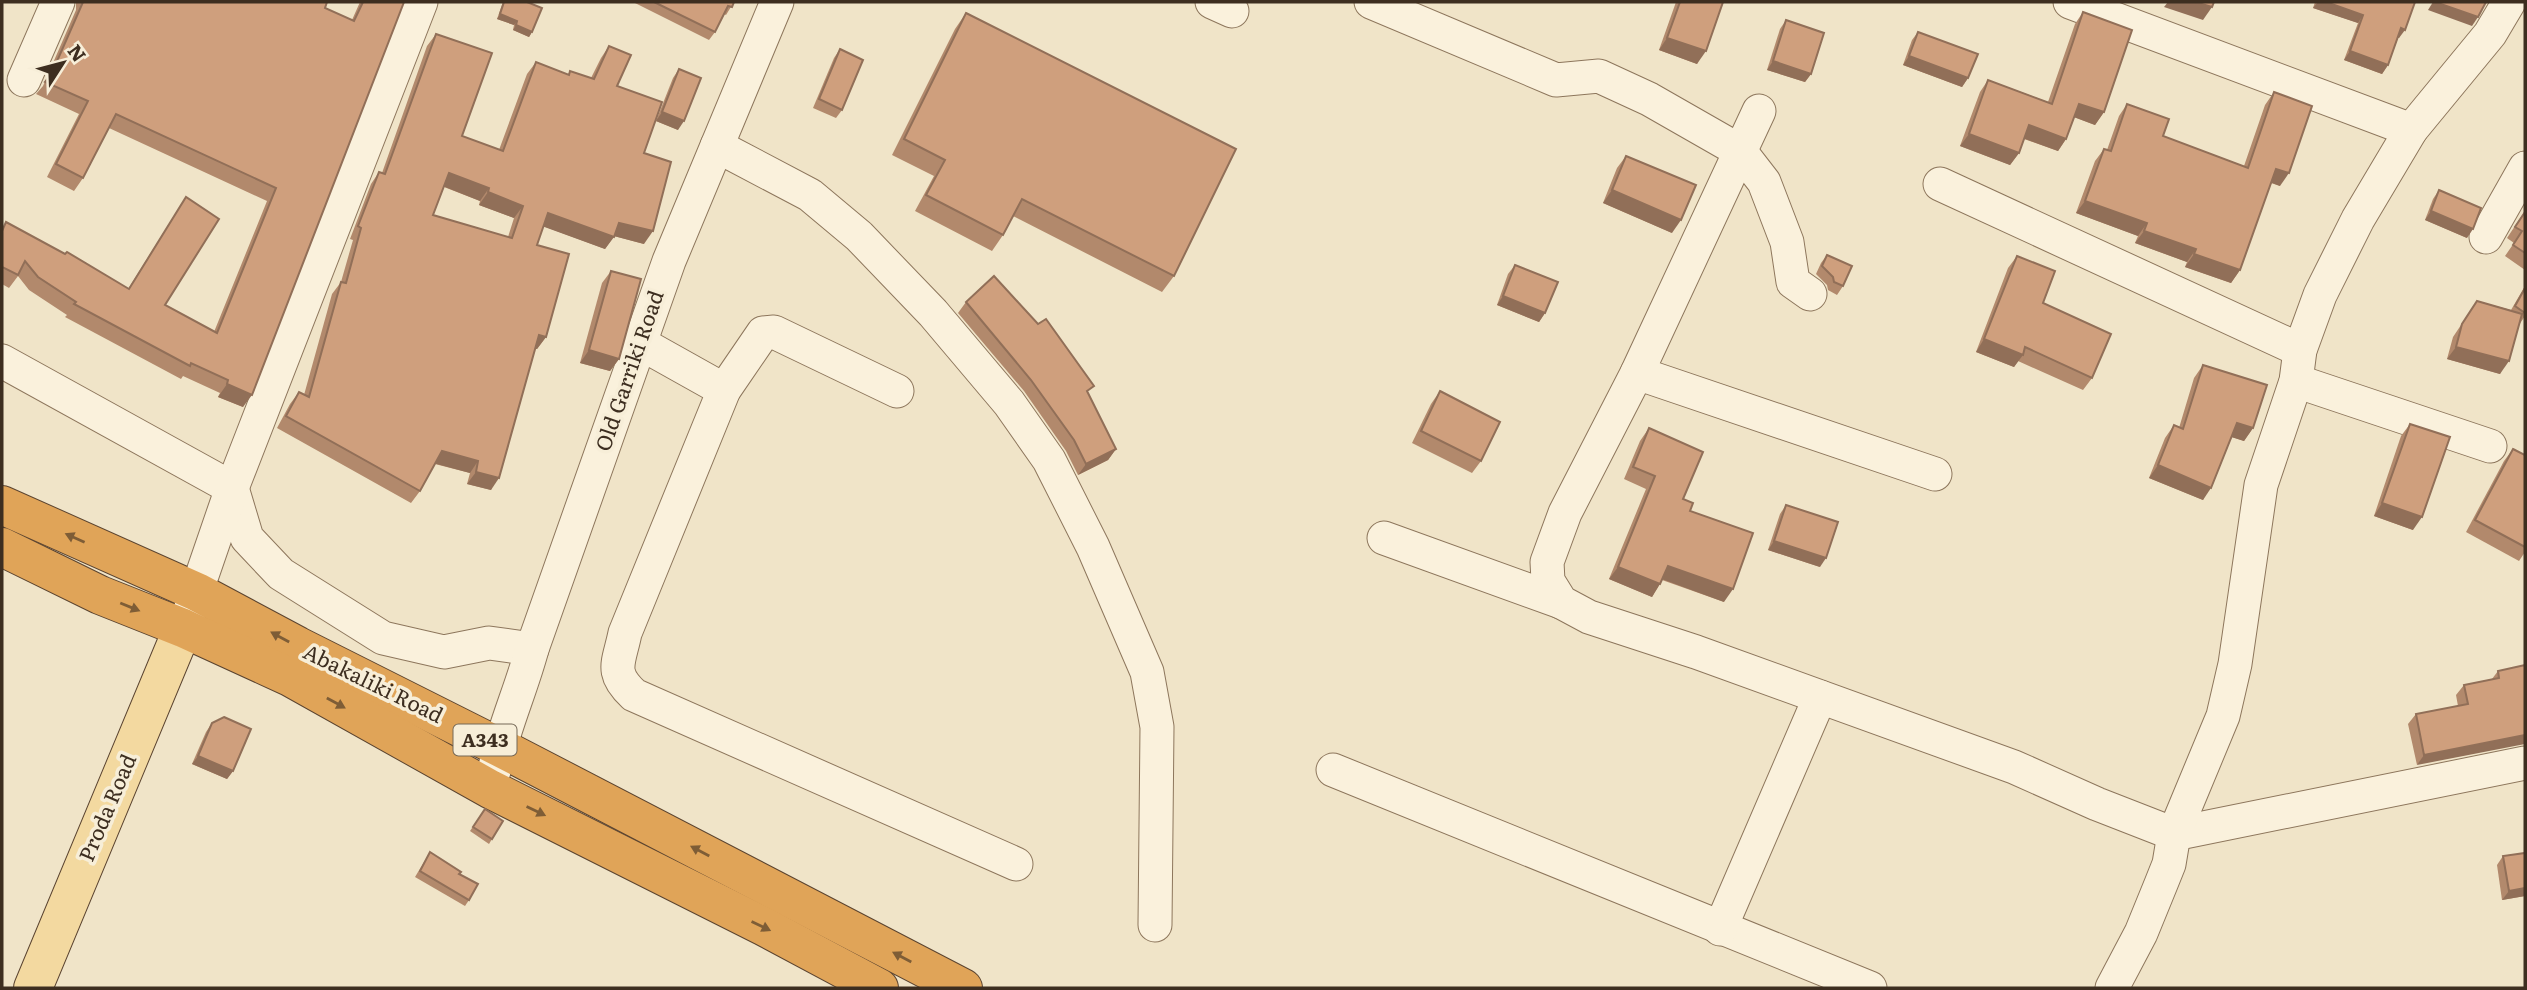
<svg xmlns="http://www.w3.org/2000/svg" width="2527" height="990" font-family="Literata,serif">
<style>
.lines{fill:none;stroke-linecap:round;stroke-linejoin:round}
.minor-casing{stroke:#8d765c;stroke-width:35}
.major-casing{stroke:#5b4430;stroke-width:40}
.highway-casing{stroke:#5b4430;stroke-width:40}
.minor{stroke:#faf1dc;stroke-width:33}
.major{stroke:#f3d9a0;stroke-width:38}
.highway{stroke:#e0a458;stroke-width:38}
.wall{fill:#b2896c;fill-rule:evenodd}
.shaded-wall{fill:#916f58}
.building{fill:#cf9f7d;stroke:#916f58;stroke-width:2;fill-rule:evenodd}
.oneway{fill:#7e5d36}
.labels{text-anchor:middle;stroke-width:7;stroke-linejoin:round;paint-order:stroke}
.shield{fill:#f7eed8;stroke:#756857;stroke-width:2}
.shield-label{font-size:19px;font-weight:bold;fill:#3d2e20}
.street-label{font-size:21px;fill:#3d2e20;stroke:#f7eed8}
</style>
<rect width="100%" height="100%" fill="#f0e4c8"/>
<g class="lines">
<g class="minor-casing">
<g id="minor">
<polyline points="1212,2 1232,11"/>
<polyline points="1371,2 1556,80 1599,76 1649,99 1740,151 1764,182 1787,242 1793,282 1810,294"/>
<polyline points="2070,2 2411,130"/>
<polyline points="24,80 58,2"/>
<polyline points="1759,111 1637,373 1565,513 1547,562 1548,581 1561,602 1589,617 1696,652 2014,767 2097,804 2174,834 2525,763"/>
<polyline points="717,146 810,195 859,236 933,313 1009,403 1049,460 1093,547 1147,672 1157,727 1155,925"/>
<polyline points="1940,184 2300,350"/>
<polyline points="2486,237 2525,168"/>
<polyline points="640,343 724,390"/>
<polyline points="2,361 232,488 247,538 281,574 383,638 444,652 489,643 532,649"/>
<polyline points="1637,373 1935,474"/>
<polyline points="2296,381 2490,446"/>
<path d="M897,391L774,332L763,333L724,390L625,633C619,663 609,672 634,695L1016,864"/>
<polyline points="1384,538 1561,602"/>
<polyline points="188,616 232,488 421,2"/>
<polyline points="1333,770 1870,988"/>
<path d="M494,771C503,729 521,690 532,649L669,261L777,2"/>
<polyline points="1720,929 1820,697"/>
<polyline points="2112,988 2141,933 2161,884 2169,864 2174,834 2223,716 2235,664 2261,485 2296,381 2300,350 2320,295 2358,219 2411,130 2490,34 2509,2"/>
</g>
</g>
<g class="major-casing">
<polyline id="major" points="33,988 183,628"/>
</g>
<g class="highway-casing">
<g id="highway">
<polyline points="2,505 197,592 298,646 499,747 963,988"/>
<polyline points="2,547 100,595 183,628 290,677 490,789 763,926 879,988"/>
</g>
</g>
<use href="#minor" class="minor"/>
<use href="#major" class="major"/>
<use href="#highway" class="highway"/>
</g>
<g class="wall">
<polygon points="76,2 327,2 325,8 352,20 360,2 404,2 243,407 218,397 220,393 183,376 181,379 65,317 67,315 29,290 18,276 9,288 2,284 2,229 6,222 128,289 186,197 165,305 214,332 267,201 109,128 83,178 74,191 47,177 79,114 36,94 43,86 76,10"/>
<polygon points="503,2 527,2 532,32 529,37 513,30 514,25 497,19"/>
<polygon points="633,2 734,2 726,15 724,14 715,32 709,40"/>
<polygon points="1676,2 1723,2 1697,64 1659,50"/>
<polygon points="2315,2 2415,2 2399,38 2398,38 2388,65 2382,74 2344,60 2358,23 2313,8"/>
<polygon points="2083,12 2104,112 2095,125 2074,117 2066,139 2058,151 2024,139 2019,153 2010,165 1960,146 1980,92 1988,80 2048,102 2075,24"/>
<polygon points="966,13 1174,276 1162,292 1013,216 1003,235 992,251 915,211 934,176 892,155 955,29"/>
<polygon points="1786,20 1811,74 1805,82 1767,70 1780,29"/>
<polygon points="1918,32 1968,78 1962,87 1903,65 1912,40"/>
<path d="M436,34L462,136L499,150L527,74L536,62L568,75L570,71L591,78L601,58L609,46L617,86L644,153V244L614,236L605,249L543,226L537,245L546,337L537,349H535L491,490L467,484L470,473L435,464L420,491L411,503L277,428L290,404L299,392L304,395L332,294L341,282L353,240L350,239L371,184L379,172L382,173L427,46ZM444,187L480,201L479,205L514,218L508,237L433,215Z"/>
<polygon points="840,49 842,110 836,118 813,108 834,58"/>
<polygon points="679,69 678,130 656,121 673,78"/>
<polygon points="2274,92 2280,186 2271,183 2240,270 2231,283 2185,267 2187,262 2135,243 2138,236 2076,213 2095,161 2104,149 2107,150 2119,116 2127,104 2163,136 2244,166 2265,105"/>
<polygon points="1626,156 1672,233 1603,203 1617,168"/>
<polygon points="2439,190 2467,238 2425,220 2433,199"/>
<polygon points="2525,211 2525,270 2505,256 2514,243 2507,238"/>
<polygon points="1827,255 1843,286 1837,295 1828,290 1827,285 1816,274 1821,263"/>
<polygon points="2017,256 2043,303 2092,378 2083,390 2018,361 2014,367 1976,352 2008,268"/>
<polygon points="1515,265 1545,313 1539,322 1497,305 1508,274"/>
<polygon points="611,271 619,359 610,371 580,363 602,283"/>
<polygon points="2525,286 2525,316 2519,325 2500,374 2447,359 2453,337 2477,301 2511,310"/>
<polygon points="966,302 1088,394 1116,449 1108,460 1078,475 1066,451 1024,391 958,313"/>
<polygon points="2203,365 2253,428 2244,441 2232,437 2203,500 2149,478 2165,438 2174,425 2179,428 2194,378"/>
<polygon points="1440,391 1481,461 1472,473 1412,443 1431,404"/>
<polygon points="2410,424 2413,530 2374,516 2401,436"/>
<polygon points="1649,428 1683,499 1690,511 1724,602 1662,580 1652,597 1609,579 1646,489 1624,479 1640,441"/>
<polygon points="2513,449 2525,455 2525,552 2519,561 2466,532 2504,461"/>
<polygon points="1786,505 1820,567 1768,550 1780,514"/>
<polygon points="2525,665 2417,765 2408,724 2416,714 2458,706 2456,695 2464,685 2492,679 2498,671"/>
<polygon points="212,723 233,771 227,779 192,764 206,732"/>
<polygon points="485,809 503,821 489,844 470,831"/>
<polygon points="430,852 459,874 469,900 465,906 415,877"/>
<polygon points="2503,856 2525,896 2502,900 2497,865"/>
</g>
<g class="shaded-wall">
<polygon points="2168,2 2195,2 2212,7 2203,20 2164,7"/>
<polygon points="2318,2 2326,2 2363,15 2358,23 2313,8"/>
<polygon points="2433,2 2435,2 2478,17 2472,26 2428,10"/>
<polygon points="500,14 517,21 514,25 497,19"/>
<polygon points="516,25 532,32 529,37 513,30"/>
<polygon points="2401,28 2405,30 2399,38 2395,37"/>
<polygon points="1667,38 1706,51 1697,64 1659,50"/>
<polygon points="2350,51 2388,65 2382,74 2344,60"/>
<polygon points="1909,56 1968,78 1962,87 1903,65"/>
<polygon points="1773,61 1811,74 1805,82 1767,70"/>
<polygon points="2079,104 2104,112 2095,125 2071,116"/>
<polygon points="662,112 684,121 678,130 656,121"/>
<polygon points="2029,125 2066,139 2058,151 2020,137"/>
<polygon points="1969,134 2019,153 2010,165 1960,146"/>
<polygon points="2276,169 2289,173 2280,186 2267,181"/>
<polygon points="449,173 489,188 480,201 440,185"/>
<polygon points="1612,190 1681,220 1672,233 1603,203"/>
<polygon points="488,192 523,206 514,218 479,205"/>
<polygon points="2085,201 2147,223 2138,236 2076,213"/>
<polygon points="2431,211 2473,229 2467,238 2425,220"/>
<polygon points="548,213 614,237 605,249 539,225"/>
<polygon points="619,223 653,231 644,244 610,235"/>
<polygon points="2144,231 2196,249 2187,262 2135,243"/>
<polygon points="2194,254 2240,270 2231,283 2185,267"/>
<polygon points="1503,296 1545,313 1539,322 1497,305"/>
<polygon points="539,335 546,337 537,349 530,347"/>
<polygon points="1984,339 2023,355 2014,367 1976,352"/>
<polygon points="2456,347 2509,361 2500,374 2447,359"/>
<polygon points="589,350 619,359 610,371 580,363"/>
<polygon points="227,384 252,395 243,407 218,397"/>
<polygon points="2237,423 2253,428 2244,441 2228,436"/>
<polygon points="1116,449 1108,460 1078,475 1086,464"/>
<polygon points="442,451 478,461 470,473 433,463"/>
<polygon points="2158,465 2211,488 2203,500 2149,478"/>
<polygon points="476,472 499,478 491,490 467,484"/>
<polygon points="2382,503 2422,517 2413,530 2374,516"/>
<polygon points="1774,541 1826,558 1820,567 1768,550"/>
<polygon points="1668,566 1733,589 1724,602 1659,578"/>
<polygon points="1618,567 1660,584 1652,597 1609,579"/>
<polygon points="2525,735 2525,744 2417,765 2424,755"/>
<polygon points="198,756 233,771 227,779 192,764"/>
<polygon points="2525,888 2525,896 2502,900 2509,891"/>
</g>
<g class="building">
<polygon points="83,2 327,2 325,8 354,21 363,2 404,2 252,395 227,384 228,380 191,363 190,366 74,304 76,302 38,277 25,261 18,275 2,267 2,231 6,222 65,254 67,252 129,289 186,197 219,219 165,305 217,333 276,188 116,114 83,178 56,164 88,101 45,82 51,75"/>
<polygon points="504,2 527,2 542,8 532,32 516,25 517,21 500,14"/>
<polygon points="654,2 734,2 732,7 728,6 715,32"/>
<polygon points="1680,2 1723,2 1706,51 1667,38"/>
<polygon points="2195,2 2214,2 2212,7"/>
<polygon points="2326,2 2415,2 2405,30 2401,28 2388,65 2350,51 2363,15"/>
<polygon points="2435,2 2486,2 2478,17"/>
<polygon points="2083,12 2132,30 2104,112 2079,104 2066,139 2029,125 2019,153 1969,134 1988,80 2052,104"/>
<polygon points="966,13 1236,149 1174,276 1022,199 1003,235 926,195 945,160 904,139"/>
<polygon points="1786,20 1824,33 1811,74 1773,61"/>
<polygon points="1918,32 1978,54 1968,78 1909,56"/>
<path d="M436,34L492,53L462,136L503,151L536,62L569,75L570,71L594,79L609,46L631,55L617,86L662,102L644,153L671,162L653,231L619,223L614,237L548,213L537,245L569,254L546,337L539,335L499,478L476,472L478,461L442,451L420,491L286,416L299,392L309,397L341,282L346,283L361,228L358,226L379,172L385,174ZM449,173L489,188L488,192L523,206L512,238L433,215Z"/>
<polygon points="840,49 863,60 842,110 819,99"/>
<polygon points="679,69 701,78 684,121 662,112"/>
<polygon points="2274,92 2312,106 2289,173 2276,169 2240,270 2194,254 2196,249 2144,231 2147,223 2085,201 2104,149 2111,151 2127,104 2169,119 2163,136 2248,168"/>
<polygon points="1626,156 1696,185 1681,220 1612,190"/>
<polygon points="2439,190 2481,208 2473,229 2431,211"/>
<polygon points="2525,212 2525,253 2513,245 2522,231 2515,227"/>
<polygon points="1827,255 1852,266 1843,286 1834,282 1833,277 1822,266"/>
<polygon points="2017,256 2055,271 2043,303 2111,334 2092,378 2025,347 2023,355 1984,339"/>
<polygon points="1515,265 1558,282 1545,313 1503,296"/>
<polygon points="611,271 641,279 619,359 589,350"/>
<polygon points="994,276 1038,324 1046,319 1094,386 1087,391 1116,449 1086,464 1074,440 1031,380 966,302"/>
<polygon points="2525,288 2525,313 2515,306"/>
<polygon points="2477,301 2522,314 2509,361 2456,347 2462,324"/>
<polygon points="2203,365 2267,385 2253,428 2237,423 2211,488 2158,465 2174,425 2183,429"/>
<polygon points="1440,391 1500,422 1481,461 1421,431"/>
<polygon points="2410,424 2450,437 2422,517 2382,503"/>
<polygon points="1649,428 1703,452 1683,499 1693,503 1690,511 1753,533 1733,589 1668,566 1660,584 1618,567 1655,476 1633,467"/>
<polygon points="2513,449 2525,455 2525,547 2475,520"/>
<polygon points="1786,505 1838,522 1826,558 1774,541"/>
<polygon points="2525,665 2525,735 2424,755 2416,714 2468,704 2464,685 2499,678 2498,671"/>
<polygon points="224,717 251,729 233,771 198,756 212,723"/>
<polygon points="485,809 503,821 492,839 473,827"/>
<polygon points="430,852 461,872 459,874 478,884 469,900 420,871"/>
<polygon points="2525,853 2525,888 2509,891 2503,856"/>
</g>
<defs><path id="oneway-solid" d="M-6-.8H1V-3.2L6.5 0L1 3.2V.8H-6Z" transform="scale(1.75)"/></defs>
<g class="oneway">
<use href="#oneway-solid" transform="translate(75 538) rotate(-156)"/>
<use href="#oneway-solid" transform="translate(130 607) rotate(22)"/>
<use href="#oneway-solid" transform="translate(280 637) rotate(-151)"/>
<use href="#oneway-solid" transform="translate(336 703) rotate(29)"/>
<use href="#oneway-solid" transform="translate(536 811) rotate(26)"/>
<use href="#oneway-solid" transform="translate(700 851) rotate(-152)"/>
<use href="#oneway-solid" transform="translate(761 926) rotate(26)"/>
<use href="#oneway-solid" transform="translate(902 957) rotate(-152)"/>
</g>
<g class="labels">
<rect class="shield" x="453.5" y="724.5" width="63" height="31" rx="5"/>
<g class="shield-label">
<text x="485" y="747">A343</text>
</g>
<g class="street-label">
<text transform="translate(630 371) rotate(-71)" y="7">Old Garriki Road</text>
<text transform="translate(373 684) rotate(26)" y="7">Abakaliki Road</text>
<text transform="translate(108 808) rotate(-67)" y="7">Proda Road</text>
</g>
</g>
<rect width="2527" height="990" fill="none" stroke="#3d2e20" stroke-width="7"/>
<g transform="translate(63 63) rotate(54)" stroke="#f7eed8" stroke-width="5" paint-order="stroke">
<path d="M0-5L12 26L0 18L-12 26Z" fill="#3d2e20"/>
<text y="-10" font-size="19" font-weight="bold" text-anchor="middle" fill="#3d2e20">N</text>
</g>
</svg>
